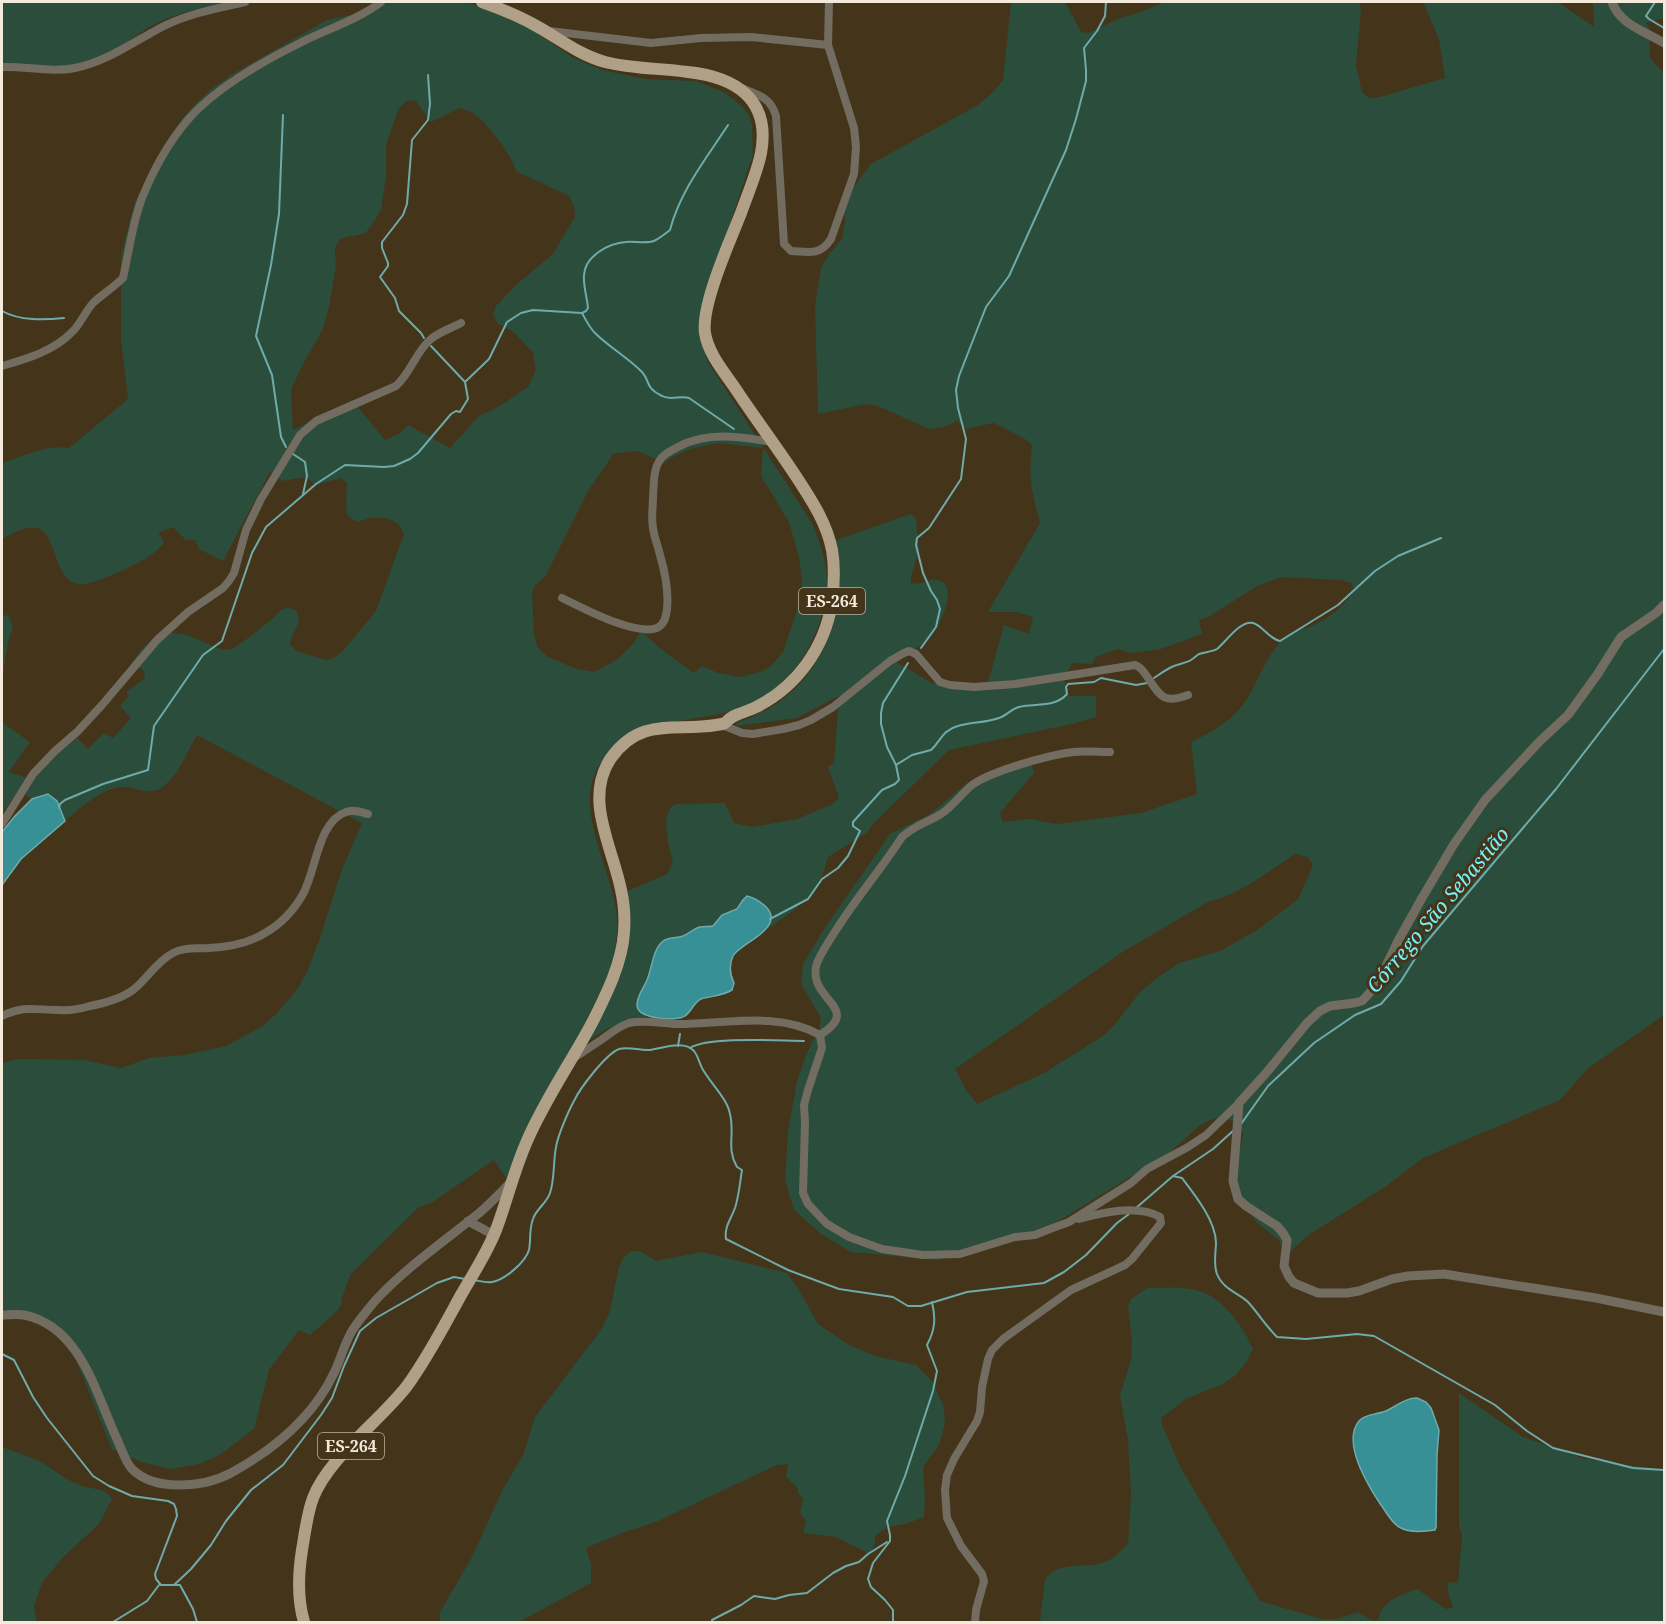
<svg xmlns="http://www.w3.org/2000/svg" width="1666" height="1624" font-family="'Noto Serif',serif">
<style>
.green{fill:#2b4d3b;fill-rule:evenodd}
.water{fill:#369096;stroke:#6fabab;stroke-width:1.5}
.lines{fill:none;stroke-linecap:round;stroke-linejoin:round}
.stream{stroke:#6fabab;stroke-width:2}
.minor{stroke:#736c60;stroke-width:8}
.tertiary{stroke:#736c60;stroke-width:9}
.primary{stroke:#afa087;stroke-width:12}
.labels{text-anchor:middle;stroke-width:6;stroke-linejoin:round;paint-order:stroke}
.shield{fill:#44341a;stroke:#bfb3a1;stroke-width:1.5}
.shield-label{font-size:16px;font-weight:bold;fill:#f4eadb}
.water-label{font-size:20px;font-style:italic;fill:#72f2fb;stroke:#44341a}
</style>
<rect width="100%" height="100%" fill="#44341a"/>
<g class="green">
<path d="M2,2H237C210,7 178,11 153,25C132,37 112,55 89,62C60,70 31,66 2,63Z"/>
<path d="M378,2H466L488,9L528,27L572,57L602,70L646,79L696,81L724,92L742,106L749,115L752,124L753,154L709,287L701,339L708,362L812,523C829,564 833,590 816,632C802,666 777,695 742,708C719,716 694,717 671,723C657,727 643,737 630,743C615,751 603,755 596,771C577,811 608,864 615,904C620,928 616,952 608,975L536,1127L526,1162L520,1164L508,1181L494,1160L431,1203L419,1207L350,1275L341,1301L342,1303L338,1310L324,1323L310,1335L299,1330L269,1370L254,1429L221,1454L200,1464L170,1469L141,1462L112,1449L65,1332L46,1317L2,1310V1063L17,1059L84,1060L121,1068L149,1058L184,1055L226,1046L263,1026L277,1013L296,991L307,972L320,938L342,869L362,823L197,735C187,752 178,777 161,788C150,796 136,787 125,787C104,786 80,808 65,821L57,801L48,794L32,799L18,791L2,814V722L30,742L9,772L27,778L43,758L71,731L88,749L104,733L113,738L131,718L120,706L129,696L126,692L144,679L145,675L143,670L131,664C152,632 169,625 204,642C212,646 221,651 231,649C239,646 264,626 272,619C277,615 280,609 287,608C290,608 293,609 296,610C304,626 292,629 290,644L296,651L326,660L334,658L343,651L376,611L404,534C397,514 374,516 357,522L348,516L346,507L347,484L342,478L315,485L307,477L282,481L270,472L223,561L199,549L195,540H186L173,527L158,533L163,539L164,543C150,559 131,567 112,575C104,578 94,582 85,584C52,588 59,533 37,528C25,525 12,534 2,539V463C24,456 46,444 69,448L128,399L121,340V255L135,202L162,149L182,119L196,103L210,90L231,75L327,20L357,14ZM415,100L431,122L460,108C466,110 472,112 477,116C488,124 514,159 516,171L569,196L574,206L575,217L553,254L517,284L496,306L493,314L498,324C516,330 520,341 533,352L536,370L528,387L500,406L479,416L450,448L408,425L400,433L385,440L352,400L293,430L291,390L302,366L323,329L329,307L336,266L335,248L340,239L347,237L364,234L369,229L381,210L386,177V145L399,108L407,101ZM718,443L763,448L761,476L789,522L799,557L802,579L801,599L783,652L770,667L760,672L739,677L718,673L702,666L694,673L661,649L641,631L634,643L618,659L594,672L577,669L548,657L538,648L534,634L532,592L536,584L545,577L588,491L611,458L612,454L637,451L664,463C682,450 696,447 718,443Z"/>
<path d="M1011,2H1065L1081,32L1088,33L1120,18L1138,13L1164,2H1360L1361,13L1356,64L1362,92L1369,98L1380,97L1445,78L1439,39L1423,2H1558L1594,27L1593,2H1664V18L1646,23L1649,26L1650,58L1664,73V1015L1587,1069L1560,1100L1423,1158L1385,1187L1307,1236L1283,1258L1284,1254L1279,1240L1256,1222L1240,1198L1237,1179L1238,1161L1243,1134L1238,1124L1224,1117L1212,1119L1199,1126L1168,1154L1042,1231L939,1260L851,1252L821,1234L794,1210L785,1180L788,1132L797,1081L807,1053L819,1028L821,1018L801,984L803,964L824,929L890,834L930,814L967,783L1023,763L1031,762L1034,773L1000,813L1002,822L1029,819L1057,824L1141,813L1197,794L1191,742C1214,731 1235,719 1248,697C1261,675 1268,652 1287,635C1293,630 1302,630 1309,627C1328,619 1344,608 1354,590L1351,583L1341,580L1282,577L1257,586L1210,616L1199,620L1202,634L1161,649L1132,653L1117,649L1096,657L1092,664L1072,663L1064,679L1069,696H1096V717L1072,724L949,750L872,825L868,832L828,857C817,898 802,903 770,928C770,924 771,920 771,917C770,907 756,898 747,896L743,900L737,909L722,915L713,926L698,928L683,936L678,937L659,946L651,972L638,997L637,1006L638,1010L647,1016C634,1025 631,1020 619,1024C607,1028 598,1034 588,1041L617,976L623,893L667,874L673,862C669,848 656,799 684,804L725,803L734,823L752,827L797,819L833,804L839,798L828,767L834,763L839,696L797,718L736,726L737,722C744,721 751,717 758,714C802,694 832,649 838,601C841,581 835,561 831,542L910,514L916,518L919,549L911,577V583C923,586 929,577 938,580C961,586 938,630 928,640C917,650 904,654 891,659L932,683L987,686L1004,625L1029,634L1033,617L1016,612H988L1040,523C1032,494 1028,476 1032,445L1025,439L994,423L966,429L957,421L944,427L929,429L878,406L866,404L818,414L815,307L821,267L830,253L842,239L845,221L843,201L871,164L978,105L994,91L1003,80ZM1295,854L1308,857L1312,863V868L1298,899L1257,930L1220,951L1179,963L1157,978L1141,991L1116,1023L1103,1036L1044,1073L977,1104L966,1090L955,1069L1124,951L1208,902C1240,894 1268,872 1295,854Z"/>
<path d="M8,615L13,627C7,644 4,661 3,679C2,691 4,701 2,712V616Z"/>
<polygon points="631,1251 640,1251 656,1261 702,1252 787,1273 799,1290 818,1324 849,1345 875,1356 916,1365 932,1381 944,1407 945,1424 939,1445 923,1467 925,1499 924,1517 905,1524 887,1527 875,1536 875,1543 870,1554 836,1537 803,1533 806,1521 800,1513 803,1499 798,1493 798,1488 786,1477 788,1464 777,1465 658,1521 622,1533 586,1548 591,1564 591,1583 519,1622 440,1622 440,1612 472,1557 502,1491 524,1453 535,1417 601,1330 610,1311 619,1266 624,1257"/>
<path d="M1147,1288C1164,1288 1182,1286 1199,1291C1223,1297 1244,1328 1253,1349L1247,1361L1236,1375L1223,1384L1186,1399L1161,1418L1162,1425L1181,1468L1260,1601L1322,1619H1337L1358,1612L1375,1622C1380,1618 1379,1615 1382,1609C1390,1598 1405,1593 1417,1589L1446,1609L1451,1608L1453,1606L1449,1596L1447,1582L1458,1583L1462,1536L1459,1526V1393L1523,1437L1585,1459L1664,1470V1622H1040L1045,1580C1056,1560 1084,1569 1102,1563C1113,1560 1121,1551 1128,1543L1131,1495L1128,1440L1120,1395L1131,1360L1132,1342L1128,1307L1131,1299Z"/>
<path d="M2,1447C13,1451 26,1455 37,1460C53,1468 66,1481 83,1486C94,1490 105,1487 112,1499L99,1524L63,1557L42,1583L34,1606L37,1622H2Z"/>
</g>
<g class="water">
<polygon points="48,794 57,801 65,821 21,859 2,885 2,832 14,817 32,799"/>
<path d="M747,896C755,898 762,903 767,908C785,929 740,943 733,956C729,965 730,975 734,983L732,990C722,996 711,996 701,999C694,1002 692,1011 685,1016C676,1022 637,1019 637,1005C637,995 644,988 647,980C652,968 653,950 662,942C668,936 676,939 683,936C689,934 694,928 700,927C704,926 709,927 713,926L722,915L737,909L743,900Z"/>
<path d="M1417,1398L1426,1402L1431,1408L1439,1430L1437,1455L1436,1527L1435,1530C1423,1532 1409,1533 1399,1527C1391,1522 1387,1513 1381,1505C1369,1487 1341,1443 1359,1421C1366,1413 1379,1415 1388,1410C1398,1405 1406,1398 1417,1398Z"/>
</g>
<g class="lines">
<g class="stream">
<polyline points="1655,2 1646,16 1649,19 1664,28"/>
<polyline points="283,115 279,214 271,265 256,336 272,375 281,437 286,447"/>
<path d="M2,311C20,321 44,320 64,318"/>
<path d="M582,313C586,320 589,327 595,333C609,347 627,357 642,372C651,382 644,387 662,396C671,401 680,395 689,398L734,429"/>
<polyline points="424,338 421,333 399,311 395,298 380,277 388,266 388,263 382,248 382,242 403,215 407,204 412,140 428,120 430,104 428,75"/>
<path d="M465,382L489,359L507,322L521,313L533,310L582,313L586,311L588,308C587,297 583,285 584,275C585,256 609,243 626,242C635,241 645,244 654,241C660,238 665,234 670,230C680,191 706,159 728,125"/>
<polyline points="293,454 305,462 307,476 303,494"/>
<polyline points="921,648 936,627 940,609 937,600 931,591 923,573 916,545 917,538 929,528 961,479 966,439 958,408 956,390 959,376 986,307 1009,276 1066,150 1076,119 1086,81 1086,70 1084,48 1097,31 1105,16 1106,2"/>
<path d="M1154,678C1160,674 1168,668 1174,666C1179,664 1186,663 1191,660C1194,658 1196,656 1199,654C1204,652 1212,652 1217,649C1225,643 1240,620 1253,623C1262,625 1269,639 1280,641L1338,605L1375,571L1398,556L1441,538"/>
<path d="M896,765L912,755L931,750C941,741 942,730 958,726C971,722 985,723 999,718C1006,716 1011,709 1019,707C1035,703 1055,708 1067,694L1066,687L1068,684L1094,682L1101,678L1136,685L1147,683"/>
<polyline points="59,808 60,804 65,800 103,784 148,770 154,726 203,655 222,641 252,553 266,527 316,484 345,465 384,467 394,466 410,459 418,453 451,414 456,411 460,412 468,399 465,382 431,346"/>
<polyline points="770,919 808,899 822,879 838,868 848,856 860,831 853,826 853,822 882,790 895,784 899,780 896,765 887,747 881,724 881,713 883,703 908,663"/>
<polyline points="678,1046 680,1034"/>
<path d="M690,1048C709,1036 780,1041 804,1041"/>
<polyline points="1241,1124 1268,1086 1314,1043 1355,1015 1381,1004 1401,981 1423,946 1556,789 1664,649"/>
<path d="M1173,1176L1182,1178C1195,1195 1215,1220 1216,1242C1216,1253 1213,1264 1217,1274C1223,1289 1238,1293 1248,1302C1258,1313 1266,1326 1277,1337L1306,1339L1357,1334L1374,1336L1495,1405L1527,1431L1553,1448L1633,1468L1664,1470"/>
<polyline points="1136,1208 1173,1176 1213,1149 1234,1130"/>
<path d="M474,1280C480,1281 486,1283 492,1282C504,1280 525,1263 529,1250C531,1240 529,1229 533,1219C536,1209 547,1203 550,1193C555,1178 553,1162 556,1147C558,1135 568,1112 574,1101C580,1088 606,1054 619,1049C629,1046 640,1051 650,1050C663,1048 684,1040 694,1051C698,1056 699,1062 702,1068C710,1083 727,1098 730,1114C735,1134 726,1148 737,1167L742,1170C740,1182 739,1196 735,1208C731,1219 724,1227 726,1239L788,1270L839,1289L893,1297L908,1306H921L967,1292L1044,1283L1064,1272L1086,1255L1117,1223L1129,1214"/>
<polyline points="2,1354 14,1360 33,1397 47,1418 93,1476 109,1486 132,1496 168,1501 174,1504 176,1509 177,1516 155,1574 156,1579 161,1585 174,1585 191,1569 211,1545 226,1521 251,1490 283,1465 321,1415 332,1398 344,1366 360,1331 376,1318 437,1283 454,1277 465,1279"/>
<polyline points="174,1585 180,1585 193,1609 197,1622"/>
<polyline points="712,1620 741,1605 754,1596 775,1599 789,1595 807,1593 833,1573 846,1566 859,1562 868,1554 887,1542"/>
<polyline points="113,1622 147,1601 159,1585"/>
<path d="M893,1622V1610L885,1600L871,1587L868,1579L873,1563L890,1541V1535L887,1521L905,1476L933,1391L937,1371L927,1345C935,1330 936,1319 932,1302"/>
</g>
<g class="minor">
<polyline points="549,31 651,43 701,38 751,37 828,45"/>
<path d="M2,67C26,66 51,73 75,68C109,61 136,40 166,25C191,13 219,8 245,2"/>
<path d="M744,89C759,95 771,98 776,116L784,244L791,251C809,252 820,256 831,239L854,174L856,147L854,128L828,45L829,2"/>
<path d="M2,366C26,359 54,351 72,332C81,324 85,311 94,302C103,294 114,287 123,278C129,252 132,224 142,198C155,166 172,135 197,110C223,85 264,61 296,45C324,30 356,21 381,2"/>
<path d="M562,598C583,608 634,636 657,628C665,624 666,616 667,609C669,590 665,572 660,555C658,546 654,537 653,528C651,518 653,507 653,496C654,485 653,470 660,460C663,454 672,450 678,447C707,431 741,437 772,442"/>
<path d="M722,725L742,733L753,734L783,729L799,725L811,720L833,707L890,661L904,653L909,651L916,654L940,682L950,685L974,687L1015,684L1135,665C1141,667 1142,670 1146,675C1160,695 1162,705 1188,695"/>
<path d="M2,824L33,774L55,751L78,731L102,705L157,640L188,612L223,588L229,581L234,573L246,530L261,499L300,435L316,421L396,386C411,373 416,351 431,339C439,332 452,328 461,323"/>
<path d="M2,1016C24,1005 36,1010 59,1010C70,1011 80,1009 90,1006C105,1003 121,999 133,990C147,979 156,962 173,953C184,947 196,949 209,948C227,947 249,943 265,933C281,924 294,910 303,894C316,871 318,821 346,812C353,809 361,812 368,814"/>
<path d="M820,1035C865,1007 805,1000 817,963C822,951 831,938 838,927C858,896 882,868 902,837C913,826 928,822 941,814C953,806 961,794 972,785C991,771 1049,755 1073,752C1085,751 1098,752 1110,752"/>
<path d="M574,1058C583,1052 592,1046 601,1040C610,1034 617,1027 629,1023C645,1019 663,1024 679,1024C726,1024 777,1011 820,1035L822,1048L808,1090L804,1105L805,1123L803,1193L808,1204L827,1224L849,1237L882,1249L923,1255L960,1254L1015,1237L1035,1235L1050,1229L1069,1222L1131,1183L1147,1169L1188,1147L1206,1135L1239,1103"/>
<path d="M975,1622L976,1610L984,1581L982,1574L961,1546L947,1518L945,1490L947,1475L954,1459L977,1421L980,1412L982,1387L988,1359L992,1350L1003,1339L1071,1290L1125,1265L1132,1259L1161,1223L1160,1217C1138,1204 1103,1212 1079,1219"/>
</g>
<g class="tertiary">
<path d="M1612,2C1620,25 1645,31 1664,43"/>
<polyline points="1664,605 1656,613 1621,637 1597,675 1568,715 1540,741 1485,800 1454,844 1422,898 1398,941 1377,985 1362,1001 1354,1003 1330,1006 1320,1011 1307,1023 1267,1072 1239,1103 1233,1181 1238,1199 1246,1206 1277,1226 1283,1233 1287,1240 1284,1266 1289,1277 1294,1283 1318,1293 1347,1293 1359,1291 1392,1279 1408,1276 1444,1274 1596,1298 1664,1312"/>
<polyline points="468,1221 494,1235"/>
<path d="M2,1315C9,1315 17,1314 24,1315C80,1326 96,1393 116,1437C121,1447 125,1462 132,1469C144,1481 162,1485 179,1485C196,1485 216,1481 231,1473C273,1450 313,1417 334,1373C341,1359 344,1344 352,1331C358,1321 366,1312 374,1302C404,1269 443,1242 478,1214C490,1204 500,1193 511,1182"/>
</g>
<path class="primary" d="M304,1622C297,1598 298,1575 302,1550C305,1533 307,1514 313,1498C328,1458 380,1421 407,1386C428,1357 444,1326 461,1295C473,1274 487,1253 496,1230C507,1201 514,1170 527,1141C545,1099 572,1061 593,1021C607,993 622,963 624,932C625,918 624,903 621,890C613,848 583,799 611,758C641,716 675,732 716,725C730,723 722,723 734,716C738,714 750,710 754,708C796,688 825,648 832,602C834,585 835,567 832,550C827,525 814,504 801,484C780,451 756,420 735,388C724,372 708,353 705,333C701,305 730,241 741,213C748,193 757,173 761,153C771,99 735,77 688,72C660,68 632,69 605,62C580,55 561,40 540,28C521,17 502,9 482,2"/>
</g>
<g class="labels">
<g class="shield">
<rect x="799" y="588" width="66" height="26" rx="4.5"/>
<rect x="318" y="1433" width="66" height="26" rx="4.5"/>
</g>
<g class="shield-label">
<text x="832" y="607">ES-264</text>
<text x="351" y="1452">ES-264</text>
</g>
<g class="water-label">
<text transform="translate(1438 910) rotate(-50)" y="7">Córrego São Sebastião</text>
</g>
</g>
<rect width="1666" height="1624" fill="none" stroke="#f4eadb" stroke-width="6"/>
</svg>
